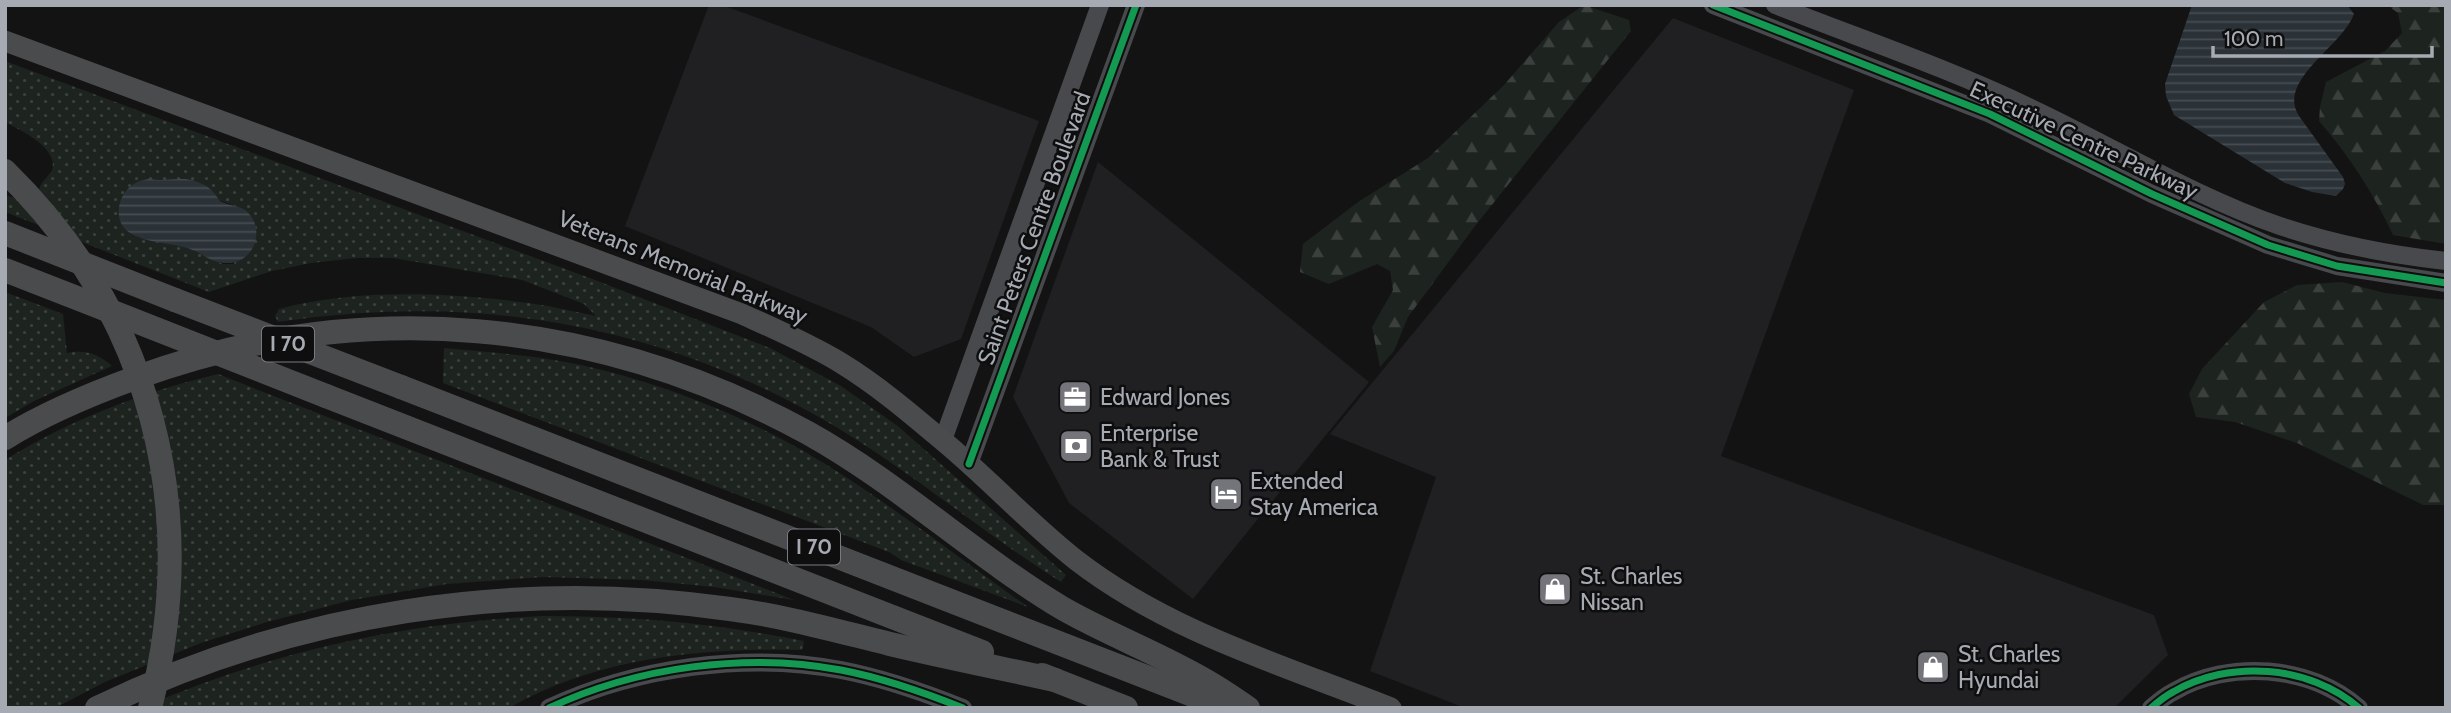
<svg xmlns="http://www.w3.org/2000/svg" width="2451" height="713" font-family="Cabin,sans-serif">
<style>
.built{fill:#202022}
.grass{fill:url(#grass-dots);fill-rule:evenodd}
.forest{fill:url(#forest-firs)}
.water{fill:url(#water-rules)}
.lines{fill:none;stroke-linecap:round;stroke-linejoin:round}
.minor{stroke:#48494c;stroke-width:18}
.major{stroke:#4a4b4d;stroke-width:21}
.highway{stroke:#4a4b4d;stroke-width:24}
.highway-bridge{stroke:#4a4b4d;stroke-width:24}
.cycleway-casing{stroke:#0e0e0f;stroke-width:11}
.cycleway{stroke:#139951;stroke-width:7}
.labels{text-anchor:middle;stroke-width:5;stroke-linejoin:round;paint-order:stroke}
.shield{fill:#0e0e0f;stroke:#787b82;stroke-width:2}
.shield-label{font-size:21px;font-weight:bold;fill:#a6aab3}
.street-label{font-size:23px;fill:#a6aab3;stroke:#0e0e0f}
.poi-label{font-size:23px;fill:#a6aab3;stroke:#0e0e0f;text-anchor:start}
</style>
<defs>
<pattern id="grass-dots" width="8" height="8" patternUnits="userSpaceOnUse" patternTransform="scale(1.75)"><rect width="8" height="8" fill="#1d231e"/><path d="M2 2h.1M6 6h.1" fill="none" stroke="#3b403c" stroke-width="1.8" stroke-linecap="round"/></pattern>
<pattern id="forest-firs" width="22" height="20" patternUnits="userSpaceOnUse" patternTransform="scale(1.75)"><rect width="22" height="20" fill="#1d231e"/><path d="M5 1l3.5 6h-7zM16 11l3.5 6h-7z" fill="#3b403c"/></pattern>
<pattern id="water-rules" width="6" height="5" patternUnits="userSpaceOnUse" patternTransform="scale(1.75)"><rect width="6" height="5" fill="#2b3237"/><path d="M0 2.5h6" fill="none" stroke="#474d52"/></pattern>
</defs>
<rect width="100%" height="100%" fill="#131314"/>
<g class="built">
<polygon points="709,5 722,5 1039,121 961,339 914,357 871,327 625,226"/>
<polygon points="1673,18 1854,90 1721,456 2154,615 2168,655 2114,708 1465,708 1370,671 1436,477 1330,434"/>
<polygon points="1098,162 1369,382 1193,599 1069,503 1013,397"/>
</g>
<g class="grass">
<path d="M5,61L595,280L770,348L841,386L899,427L1066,575L1061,582C972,526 891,454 797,405C631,318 462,295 278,322L275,316L279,309C359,287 466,293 548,306C564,309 580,313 596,316L584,304L522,280L393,258H357L311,263L272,271L209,292L5,212V195L33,203C36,196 38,189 42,183C45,179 50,174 52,170C59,148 20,130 5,122ZM149,179L162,182L178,179L219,200L245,210L234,264H223L185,246L153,241Z"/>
<path d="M5,292L63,314L67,353C85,349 99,354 112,366L34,401L5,418Z"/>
<path d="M444,348C486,352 529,355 571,363C650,379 730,410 800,449C880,495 953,554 1028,607L901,560L889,552L443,383Z"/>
<path d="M218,374L794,600L714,587L642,580L543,577L447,584L352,600L267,622L201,643L105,682L55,708H5V460C71,419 143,392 218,374Z"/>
<path d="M542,616C634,616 713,623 804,641L802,650C702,648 598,657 509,708H141C271,652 401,623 542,616Z"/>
</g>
<g class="forest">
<polygon points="1584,5 1629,20 1631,31 1475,226 1408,317 1394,351 1380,367 1372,327 1393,290 1390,271 1377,264 1329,284 1300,272 1303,244 1358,202 1428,158 1504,85 1559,22"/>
<path d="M2387,5H2446V244L2393,235C2374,194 2349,155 2319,121L2320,107L2326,82L2385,51L2402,33L2398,13Z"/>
<polygon points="2342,282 2385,293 2446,300 2446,505 2423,505 2297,443 2235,422 2196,417 2189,394 2202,369 2264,302 2297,285"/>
</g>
<g class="water">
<path d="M2192,5H2347L2354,14C2342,47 2276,80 2299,116L2343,177L2345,184L2343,189L2336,196L2312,192L2285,183L2174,115L2166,96L2165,84Z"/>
<path d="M149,179C164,182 178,177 191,180C199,182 209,186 214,193C216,195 218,199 220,201C228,206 238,205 245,210C273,232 246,284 201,254C179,241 152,246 130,233C112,222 117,194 134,184C138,181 144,180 149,179Z"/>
</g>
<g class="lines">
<g class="minor">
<polyline points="1713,5 1990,114 2152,194 2268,245 2337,266 2446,283"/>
<path d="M1775,5C1861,39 1948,68 2031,108C2114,147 2193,196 2280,226C2334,244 2390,255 2446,261"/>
<polyline points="943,440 1100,5"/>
<polyline points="969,464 1136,5"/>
<path d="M549,708C636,667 747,652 841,670C883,678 923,692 963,708"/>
<path d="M2151,708C2158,702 2165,696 2173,692C2229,659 2310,665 2359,708"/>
</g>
<path class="major" d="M5,41L742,314C775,329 810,344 841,363C877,385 910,413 942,440C988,478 1029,523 1076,560C1169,632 1283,665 1391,708"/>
<g class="highway">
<polyline points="5,233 175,300"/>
<polyline points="5,270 105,309"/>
<polyline points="401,387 1226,708"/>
<polyline points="326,396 982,652"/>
<path d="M5,438C45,413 91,394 135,378C361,295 598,318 808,433C898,483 974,555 1062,608C1109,635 1161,654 1208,682C1222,690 1235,699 1248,708"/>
<polyline points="1042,675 1126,708"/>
<path d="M97,708C294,613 513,578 730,609C784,616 837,631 890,644C945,657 1000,668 1055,680"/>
</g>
<g class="highway-bridge">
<path d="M5,171C152,315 201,510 150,708"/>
<polyline points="175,300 401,387"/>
<polyline points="105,309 326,396"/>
</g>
<g class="cycleway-casing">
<g id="cycleway">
<polyline points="1713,5 1990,114 2152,194 2268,245 2337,266 2446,283"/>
<polyline points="969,464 1136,5"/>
<path d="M549,708C636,667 747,652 841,670C883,678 923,692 963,708"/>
<path d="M2151,708C2158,702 2165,696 2173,692C2229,659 2310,665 2359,708"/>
</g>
</g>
<use href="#cycleway" class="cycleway"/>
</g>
<defs>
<g id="office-square" transform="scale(1.75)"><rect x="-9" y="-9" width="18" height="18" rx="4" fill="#73757b" stroke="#0e0e0f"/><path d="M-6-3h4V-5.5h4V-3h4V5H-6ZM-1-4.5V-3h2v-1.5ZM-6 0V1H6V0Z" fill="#fff"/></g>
<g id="bank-square" transform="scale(1.75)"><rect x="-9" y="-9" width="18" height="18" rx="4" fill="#73757b" stroke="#0e0e0f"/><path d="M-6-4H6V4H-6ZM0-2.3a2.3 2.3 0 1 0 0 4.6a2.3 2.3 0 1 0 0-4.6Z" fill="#fff"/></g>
<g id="hotel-square" transform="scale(1.75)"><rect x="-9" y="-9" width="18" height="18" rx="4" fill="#73757b" stroke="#0e0e0f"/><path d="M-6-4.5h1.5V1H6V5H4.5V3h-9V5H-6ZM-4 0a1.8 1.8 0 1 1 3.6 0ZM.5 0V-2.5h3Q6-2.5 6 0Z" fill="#fff"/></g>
<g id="shop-square" transform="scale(1.75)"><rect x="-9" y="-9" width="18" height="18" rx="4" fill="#73757b" stroke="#0e0e0f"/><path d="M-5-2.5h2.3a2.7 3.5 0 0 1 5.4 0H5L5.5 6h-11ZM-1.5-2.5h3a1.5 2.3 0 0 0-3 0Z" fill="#fff"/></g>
</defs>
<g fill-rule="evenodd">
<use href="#office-square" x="1075" y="397"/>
<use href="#bank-square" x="1076" y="446"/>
<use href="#hotel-square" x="1226" y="494"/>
<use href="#shop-square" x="1555" y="589"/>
<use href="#shop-square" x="1933" y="667"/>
</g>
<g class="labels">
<g class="shield">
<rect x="262" y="326.5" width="52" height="35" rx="5"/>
<rect x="788" y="529.5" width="52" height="35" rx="5"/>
</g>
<g class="shield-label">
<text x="288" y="351">I 70</text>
<text x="814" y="554">I 70</text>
</g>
<g class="street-label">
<text transform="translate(2084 140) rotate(25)" y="8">Executive Centre Parkway</text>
<text transform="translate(1034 228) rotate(-70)" y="8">Saint Peters Centre Boulevard</text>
<text transform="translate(683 267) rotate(22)" y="8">Veterans Memorial Parkway</text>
</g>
<g class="poi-label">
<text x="1100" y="405">Edward Jones</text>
<text x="1100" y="441">Enterprise<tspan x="1100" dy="26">Bank &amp; Trust</tspan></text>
<text x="1250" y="489">Extended<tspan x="1250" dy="26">Stay America</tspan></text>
<text x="1580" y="584">St. Charles<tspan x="1580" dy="26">Nissan</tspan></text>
<text x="1958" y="662">St. Charles<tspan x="1958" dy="26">Hyundai</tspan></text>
</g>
</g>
<rect width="2451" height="713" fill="none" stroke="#a6aab3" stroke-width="14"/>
<path d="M2213 46v10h219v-10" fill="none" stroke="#a6aab3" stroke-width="3.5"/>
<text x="2224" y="46" font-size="21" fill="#a6aab3" stroke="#0e0e0f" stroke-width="5" paint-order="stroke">100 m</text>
</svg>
